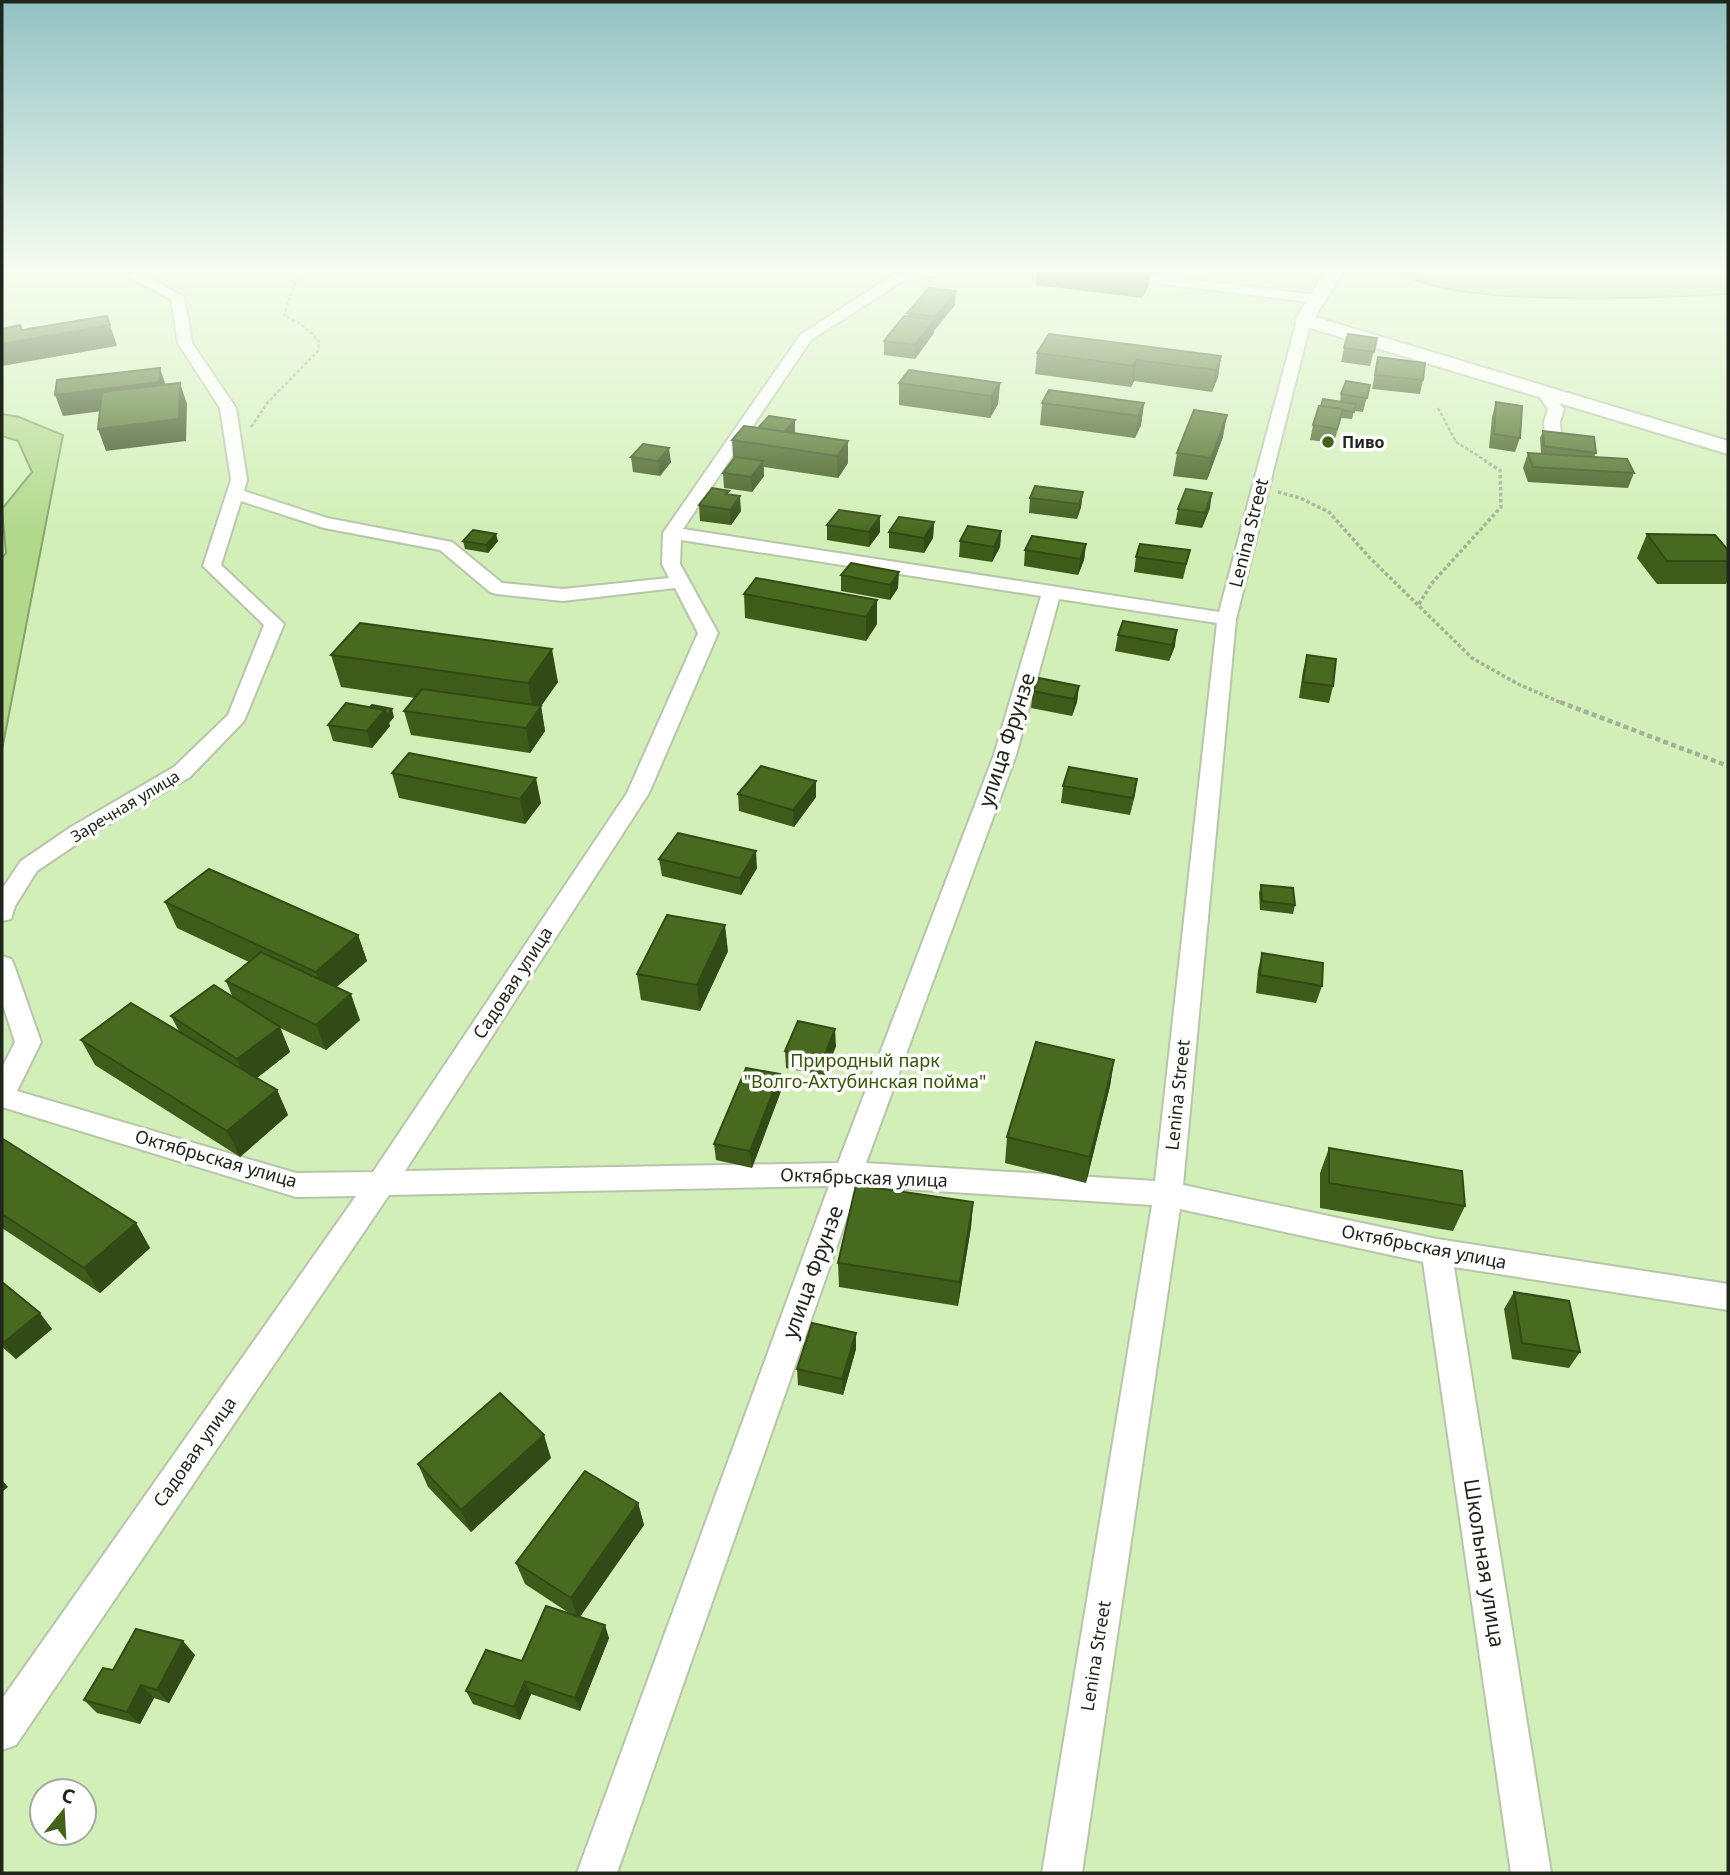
<svg xmlns="http://www.w3.org/2000/svg" width="1730" height="1875" font-family="'Noto Sans',sans-serif">
<style>
.green{fill:#d1efb6;fill-rule:evenodd}
.water{fill:#b1d88b;stroke:#86a369;stroke-width:2}
.lines{fill:none;stroke-linecap:round;stroke-linejoin:round}
.street-casing{stroke:#b7c5aa;stroke-width:4}
.secondary-casing{stroke:#b7c5aa;stroke-width:4}
.path-far2{stroke:#a4b09a;stroke-width:2.5;stroke-dasharray:3.5 2;stroke-linecap:butt}
.path-far1{stroke:#a4b09a;stroke-width:3.5;stroke-dasharray:3.5 2.5;stroke-linecap:butt}
.path{stroke:#a4b09a;stroke-width:4.5;stroke-dasharray:5 3.5;stroke-linecap:butt}
.street{fill:#fff;fill-rule:evenodd}
.secondary{fill:#fff;fill-rule:evenodd}
.wall{fill:#3e5b1a}
.shaded-wall{fill:#324a15}
.building{fill:#486a1e;stroke:#324a15;stroke-width:2}
.poi-dot{fill:#416217;stroke:#fff;stroke-width:2.5}
.labels{text-anchor:middle;stroke-width:7;stroke-linejoin:round;paint-order:stroke}
.far-poi-label{font-size:16px;font-weight:bold;fill:#20261b;stroke:#fff;text-anchor:start}
.far-street-label{font-size:16px;fill:#20261b;stroke:#fff}
.street-label{font-size:18px;fill:#20261b;stroke:#fff}
.park-label{font-size:18px;fill:#345500;stroke:#fff}
.near-street-label{font-size:21px;fill:#20261b;stroke:#fff}
</style>
<rect width="100%" height="100%" fill="#ebfbde"/>
<path class="green" d="M2,270H1728V1873H2ZM42,1791H84V1833H42Z"/>
<g class="water">
<path d="M1430,270H1728V294C1673,297 1618,299 1563,298C1507,297 1452,295 1400,275Z"/>
<polygon points="2,414 19,417 63,435 2,750 2,558 6,553 2,509 32,472 18,441 2,436"/>
</g>
<g class="lines">
<g class="street-casing">
<g id="street">
<path d="M124,270H135L184,297L192,343L236,408L247,480L244,491L327,518L452,542L502,583L563,589L669,578L662,564L663,533L801,334L895,274L920,270H951L945,274L904,280L811,340L683,529L1219,612L1297,320L1299,317H1309L1311,320L1236,619L1183,1185L1437,1239L1728,1284V1310L1454,1267L1551,1873H1511L1423,1262L1180,1209L1082,1873H1042L1152,1205L858,1186L617,1873H577L829,1186L389,1195L16,1745L2,1750V1699L356,1196L296,1197L2,1107V1068L15,1042L2,1002V956L11,959L14,965L41,1042L17,1091L296,1173L373,1172L627,793L698,633L675,588L563,601L497,594L490,592L440,550L324,528L241,501L221,565L284,624L244,721L190,777L87,837L37,871L15,906L11,919L2,921V889L21,861L71,827L174,767L228,715L264,625L203,566L231,480L220,408L178,343L171,299L124,275ZM681,540L1041,596L994,755L838,1163L405,1171L649,793L718,633L680,564ZM1059,599L1217,623L1155,1181L866,1163L1016,755Z"/>
<polygon points="1077,270 1114,270 1316,295 1323,299 1316,303 1083,274"/>
<polygon points="1544,389 1549,390 1564,409 1560,422 1561,436 1553,441 1545,436 1544,422 1548,409 1537,393"/>
</g>
</g>
<g class="secondary-casing">
<polygon id="secondary" points="1326,270 1344,270 1315,317 1728,441 1728,454 1297,324 1295,320"/>
</g>
<g class="path-far2">
<polyline points="74,270 114,272"/>
<polyline points="2,276 57,270"/>
<polyline points="1438,408 1456,442 1488,462"/>
<polyline points="251,427 268,402 318,351 319,341 305,327 284,315 295,283 305,270"/>
</g>
<g class="path-far1">
<polyline points="1278,492 1300,498 1329,512 1369,557 1472,658 1518,684 1564,704"/>
<polyline points="1419,604 1432,583 1501,507 1500,470 1485,461"/>
</g>
<polyline class="path" points="1560,702 1728,766"/>
<use href="#street" class="street"/>
<use href="#secondary" class="secondary"/>
</g>
<g class="wall">
<polygon points="1037,270 1151,270 1148,287 1142,298 1036,285"/>
<polygon points="955,305 934,330 934,333 915,359 884,355 884,341 907,316 907,313"/>
<polygon points="1377,338 1370,366 1341,362 1344,348"/>
<polygon points="1037,353 1221,356 1218,377 1212,392 1134,381 1131,387 1035,374"/>
<polygon points="1378,357 1423,380 1420,394 1372,389"/>
<polygon points="899,383 1000,383 998,404 990,418 899,405"/>
<polygon points="1370,385 1363,412 1354,411 1352,419 1341,418 1334,443 1310,440 1313,425 1340,402 1341,394"/>
<polygon points="1496,402 1520,438 1515,452 1489,448 1492,417"/>
<polygon points="1042,403 1144,403 1141,425 1135,438 1040,425"/>
<polygon points="1543,431 1596,453 1594,457 1634,473 1628,488 1528,482 1523,468 1528,453 1551,454 1541,453 1540,438"/>
<polygon points="795,433 848,441 848,463 838,478 764,467 764,476 752,492 724,488 723,473 733,459 732,440"/>
<polygon points="1223,437 1207,480 1173,476 1177,453"/>
<polygon points="631,457 671,462 660,476 633,472"/>
<polygon points="1083,492 1081,507 1077,519 1029,513 1030,498"/>
<polygon points="729,494 741,511 731,525 700,521 699,505"/>
<polygon points="1210,508 1202,528 1175,524 1178,509"/>
<polygon points="934,522 933,538 924,553 889,548 889,532"/>
<polygon points="827,525 880,532 869,547 827,540"/>
<polygon points="1001,531 1000,547 992,562 959,557 960,541"/>
<polygon points="1647,534 1728,550 1728,580 1726,584 1657,584 1637,558"/>
<polygon points="463,541 498,541 488,553 465,549"/>
<polygon points="1086,544 1084,560 1078,575 1024,566 1025,550"/>
<polygon points="1190,550 1183,579 1134,572 1136,557"/>
<polygon points="851,563 898,588 890,600 841,591 841,575"/>
<polygon points="744,594 877,600 877,624 866,641 745,618"/>
<polygon points="1123,621 1175,646 1169,661 1115,651 1118,635"/>
<polygon points="331,655 558,682 541,706 545,731 530,753 411,735 404,711 415,698 341,687"/>
<polygon points="1307,655 1333,686 1329,703 1299,698 1303,671"/>
<polygon points="1079,686 1077,702 1072,716 1031,708 1033,691"/>
<polygon points="394,717 389,723 390,726 372,748 333,741 328,725"/>
<polygon points="392,773 541,803 525,824 399,798"/>
<polygon points="1137,779 1130,815 1061,803 1063,786"/>
<polygon points="816,781 816,797 794,827 739,811 738,794"/>
<polygon points="659,859 757,868 741,895 662,876"/>
<polygon points="1261,885 1295,905 1293,914 1260,910 1259,893"/>
<polygon points="165,902 358,935 367,961 336,987 360,1020 326,1050 280,1028 290,1052 257,1078 277,1090 288,1115 240,1157 95,1065 81,1040 179,1031 171,1016 233,998 226,981 249,962 177,928"/>
<polygon points="728,951 700,1011 641,1000 637,974"/>
<polygon points="1262,953 1322,986 1316,1003 1256,993 1258,970"/>
<polygon points="836,1046 824,1076 786,1068 785,1051"/>
<polygon points="1114,1060 1110,1086 1086,1183 1005,1163 1007,1137"/>
<polygon points="780,1074 781,1091 752,1168 716,1160 714,1144"/>
<polygon points="2,1140 136,1223 150,1248 100,1293 2,1228"/>
<polygon points="1329,1148 1465,1206 1453,1231 1320,1208 1320,1173"/>
<polygon points="973,1202 971,1227 958,1306 839,1287 838,1263"/>
<polygon points="2,1282 52,1329 16,1359 2,1347"/>
<polygon points="1514,1292 1580,1352 1569,1368 1512,1359 1504,1309"/>
<polygon points="856,1333 856,1349 843,1395 798,1385 797,1369"/>
<polygon points="551,1458 471,1532 428,1487 418,1464"/>
<polygon points="638,1503 644,1525 580,1617 609,1638 580,1711 531,1694 520,1720 473,1704 466,1691 522,1661 569,1613 525,1584 516,1563"/>
<polygon points="195,1655 169,1703 154,1698 140,1724 97,1713 84,1700 113,1670"/>
</g>
<g class="shaded-wall">
<polygon points="1149,270 1151,270 1148,287 1142,298 1145,279"/>
<polygon points="956,291 955,305 935,330 935,317"/>
<polygon points="934,320 934,333 915,359 915,345"/>
<polygon points="110,325 117,346 2,366 2,344"/>
<polygon points="1221,356 1218,377 1212,392 1216,370"/>
<polygon points="1136,360 1134,381 1131,387 1133,366"/>
<polygon points="160,368 167,389 166,403 63,416 55,395"/>
<polygon points="180,383 187,404 186,441 106,451 98,429"/>
<polygon points="1000,383 998,404 990,418 991,396"/>
<polygon points="1144,403 1141,425 1135,438 1138,416"/>
<polygon points="1227,415 1223,437 1207,480 1211,458"/>
<polygon points="795,420 795,434 784,433"/>
<polygon points="848,441 848,463 838,478 837,456"/>
<polygon points="669,448 671,462 660,476 658,461"/>
<polygon points="763,461 764,476 752,492 751,477"/>
<polygon points="1083,492 1081,507 1077,519 1079,504"/>
<polygon points="1212,493 1210,508 1202,528 1205,513"/>
<polygon points="740,496 741,511 731,525 730,510"/>
<polygon points="880,516 880,532 869,547 869,532"/>
<polygon points="934,522 933,538 924,553 924,538"/>
<polygon points="1001,531 1000,547 992,562 994,547"/>
<polygon points="496,534 498,541 488,553 486,545"/>
<polygon points="1086,544 1084,560 1078,575 1080,559"/>
<polygon points="899,572 898,588 890,600 890,585"/>
<polygon points="877,600 877,624 866,641 866,617"/>
<polygon points="1177,630 1175,646 1169,661 1172,645"/>
<polygon points="552,649 558,682 541,706 545,731 530,753 526,728 534,715 528,683"/>
<polygon points="1079,686 1077,702 1072,716 1074,699"/>
<polygon points="392,709 394,717 389,723 390,726 372,748 367,731 385,710"/>
<polygon points="536,778 541,803 525,824 520,799"/>
<polygon points="1137,779 1135,795 1130,815 1133,798"/>
<polygon points="816,781 816,797 794,827 793,810"/>
<polygon points="756,851 757,868 741,895 740,878"/>
<polygon points="725,925 728,951 700,1011 697,985"/>
<polygon points="358,935 367,961 325,997 316,972"/>
<polygon points="351,994 360,1020 326,1050 316,1025"/>
<polygon points="280,1027 290,1052 249,1084 237,1059"/>
<polygon points="835,1029 836,1046 824,1076 823,1059"/>
<polygon points="1114,1060 1110,1086 1086,1183 1090,1157"/>
<polygon points="780,1074 781,1091 752,1168 750,1151"/>
<polygon points="277,1090 288,1115 240,1157 227,1131"/>
<polygon points="973,1202 971,1227 958,1306 960,1282"/>
<polygon points="136,1223 150,1248 100,1293 84,1268"/>
<polygon points="40,1313 52,1329 16,1359 3,1343"/>
<polygon points="856,1333 856,1349 843,1395 842,1379"/>
<polygon points="544,1435 551,1458 471,1532 461,1510"/>
<polygon points="2,1480 8,1487 2,1492"/>
<polygon points="638,1503 644,1525 578,1619 571,1598"/>
<polygon points="605,1625 609,1638 580,1711 575,1698"/>
<polygon points="183,1641 195,1655 169,1703 157,1690"/>
<polygon points="525,1681 531,1694 520,1720 514,1707"/>
<polygon points="141,1685 154,1698 140,1724 127,1712"/>
</g>
<g class="building">
<polygon points="1073,270 1149,270 1145,279"/>
<polygon points="929,288 956,291 935,317 907,313"/>
<polygon points="107,316 110,325 2,344 2,329 20,325 22,330"/>
<polygon points="904,316 934,320 915,345 884,341"/>
<polygon points="1049,334 1221,356 1216,370 1136,360 1133,366 1037,353"/>
<polygon points="1348,334 1377,338 1374,352 1344,348"/>
<polygon points="1378,357 1425,363 1423,380 1375,375"/>
<polygon points="160,368 159,382 55,395 57,380"/>
<polygon points="909,370 1000,383 991,396 899,383"/>
<polygon points="1346,381 1370,385 1367,398 1341,394"/>
<polygon points="180,383 179,419 98,429 102,392"/>
<polygon points="1049,390 1144,403 1138,416 1042,403"/>
<polygon points="1323,399 1356,404 1354,412 1343,410 1343,409 1321,406"/>
<polygon points="1496,402 1522,406 1520,438 1494,434"/>
<polygon points="1319,406 1343,409 1337,429 1313,425"/>
<polygon points="1194,410 1227,415 1211,458 1177,453"/>
<polygon points="769,416 795,420 784,432 758,428"/>
<polygon points="744,426 848,441 837,456 732,440"/>
<polygon points="1543,431 1594,437 1596,453 1544,446"/>
<polygon points="643,444 669,448 658,461 631,457"/>
<polygon points="1528,453 1627,459 1634,473 1533,467"/>
<polygon points="735,457 763,461 751,477 723,473"/>
<polygon points="1035,486 1083,492 1079,504 1030,498"/>
<polygon points="712,488 729,491 726,494 740,496 730,510 699,505"/>
<polygon points="1186,489 1212,493 1205,513 1178,509"/>
<polygon points="839,510 880,516 869,532 827,525"/>
<polygon points="899,517 934,522 924,538 889,532"/>
<polygon points="968,526 1001,531 994,547 960,541"/>
<polygon points="473,530 496,534 486,545 463,541"/>
<polygon points="1647,534 1715,535 1728,550 1728,561 1667,561"/>
<polygon points="1032,536 1086,544 1080,559 1025,550"/>
<polygon points="1140,544 1190,550 1186,564 1136,557"/>
<polygon points="851,563 899,572 890,585 841,575"/>
<polygon points="756,578 877,600 866,617 744,594"/>
<polygon points="1123,621 1177,630 1172,645 1118,635"/>
<polygon points="360,623 552,649 528,683 331,655"/>
<polygon points="1307,655 1336,659 1333,686 1303,682"/>
<polygon points="1039,678 1079,686 1074,699 1033,691"/>
<polygon points="422,689 541,706 526,728 404,711"/>
<polygon points="346,703 385,710 367,731 328,725"/>
<polygon points="372,705 392,709 387,715 385,710 370,707"/>
<polygon points="409,753 536,778 520,799 392,773"/>
<polygon points="761,766 816,781 793,810 738,794"/>
<polygon points="1069,767 1137,779 1133,798 1063,786"/>
<polygon points="678,833 756,851 740,878 659,859"/>
<polygon points="209,869 358,935 316,972 165,902"/>
<polygon points="1261,885 1293,888 1295,905 1262,901"/>
<polygon points="667,915 725,925 697,985 637,974"/>
<polygon points="261,952 351,994 316,1025 226,981"/>
<polygon points="1262,953 1323,963 1322,986 1260,975"/>
<polygon points="214,985 280,1027 237,1059 171,1016"/>
<polygon points="131,1003 277,1090 227,1131 81,1040"/>
<polygon points="798,1021 835,1029 823,1059 785,1051"/>
<polygon points="1036,1042 1114,1060 1090,1157 1007,1137"/>
<polygon points="746,1068 780,1074 750,1151 714,1144"/>
<polygon points="3,1139 136,1223 84,1268 2,1214 2,1140"/>
<polygon points="1329,1148 1462,1171 1465,1206 1329,1183"/>
<polygon points="856,1185 973,1202 960,1282 838,1263"/>
<polygon points="2,1282 40,1313 3,1343 2,1342"/>
<polygon points="1514,1292 1569,1301 1580,1352 1522,1343"/>
<polygon points="812,1323 856,1333 842,1379 797,1369"/>
<polygon points="500,1393 544,1435 461,1510 418,1464"/>
<polygon points="585,1471 638,1503 571,1598 516,1563"/>
<polygon points="546,1606 605,1625 575,1698 525,1681 514,1707 466,1691 486,1650 522,1661"/>
<polygon points="136,1629 183,1641 157,1690 141,1685 127,1712 84,1700 103,1668 113,1670"/>
</g>
<linearGradient id="sky" x2="0" y2="1"><stop stop-color="#92c2c3"/><stop offset="0.51" stop-color="#f6fdf0"/><stop offset="1" stop-color="#f6fdf0" stop-opacity="0"/></linearGradient>
<rect width="1730" height="532" fill="url(#sky)"/>
<circle class="poi-dot" cx="1328" cy="442" r="7"/>
<g class="labels">
<g class="far-poi-label">
<text x="1342" y="448">Пиво</text>
</g>
<g class="far-street-label">
<text transform="translate(125 806) rotate(-31)" y="6">Заречная улица</text>
</g>
<g class="street-label">
<text transform="translate(1249 533) rotate(-76)" y="6">Lenina Street</text>
<text transform="translate(513 983) rotate(-57)" y="6">Садовая улица</text>
<text transform="translate(1178 1095) rotate(-84)" y="6">Lenina Street</text>
<text transform="translate(216 1159) rotate(16)" y="6">Октябрьская улица</text>
<text transform="translate(864 1178) rotate(2)" y="6">Октябрьская улица</text>
<text transform="translate(1424 1247) rotate(11)" y="6">Октябрьская улица</text>
<text transform="translate(195 1452) rotate(-55)" y="6">Садовая улица</text>
<text transform="translate(1096 1656) rotate(-81)" y="6">Lenina Street</text>
</g>
<g class="park-label">
<text x="865" y="1067">Природный парк<tspan x="865" dy="21">"Волго-Ахтубинская пойма"</tspan></text>
</g>
<g class="near-street-label">
<text transform="translate(1007 740) rotate(-72)" y="7">улица Фрунзе</text>
<text transform="translate(813 1272) rotate(-70)" y="7">улица Фрунзе</text>
<text transform="translate(1484 1563) rotate(81)" y="7">Школьная улица</text>
</g>
</g>
<rect width="1730" height="1875" fill="none" stroke="#20261b" stroke-width="7"/>
<g transform="translate(63 1812) rotate(18)"><circle r="33" fill="#ffffff" stroke="#a6a8a4" stroke-width="2"/>
<path d="M0-5L12 26L0 18L-12 26Z" fill="#416217"/>
<text y="-10" font-size="19" font-weight="bold" text-anchor="middle" fill="#20261b">С</text>
</g>
</svg>
